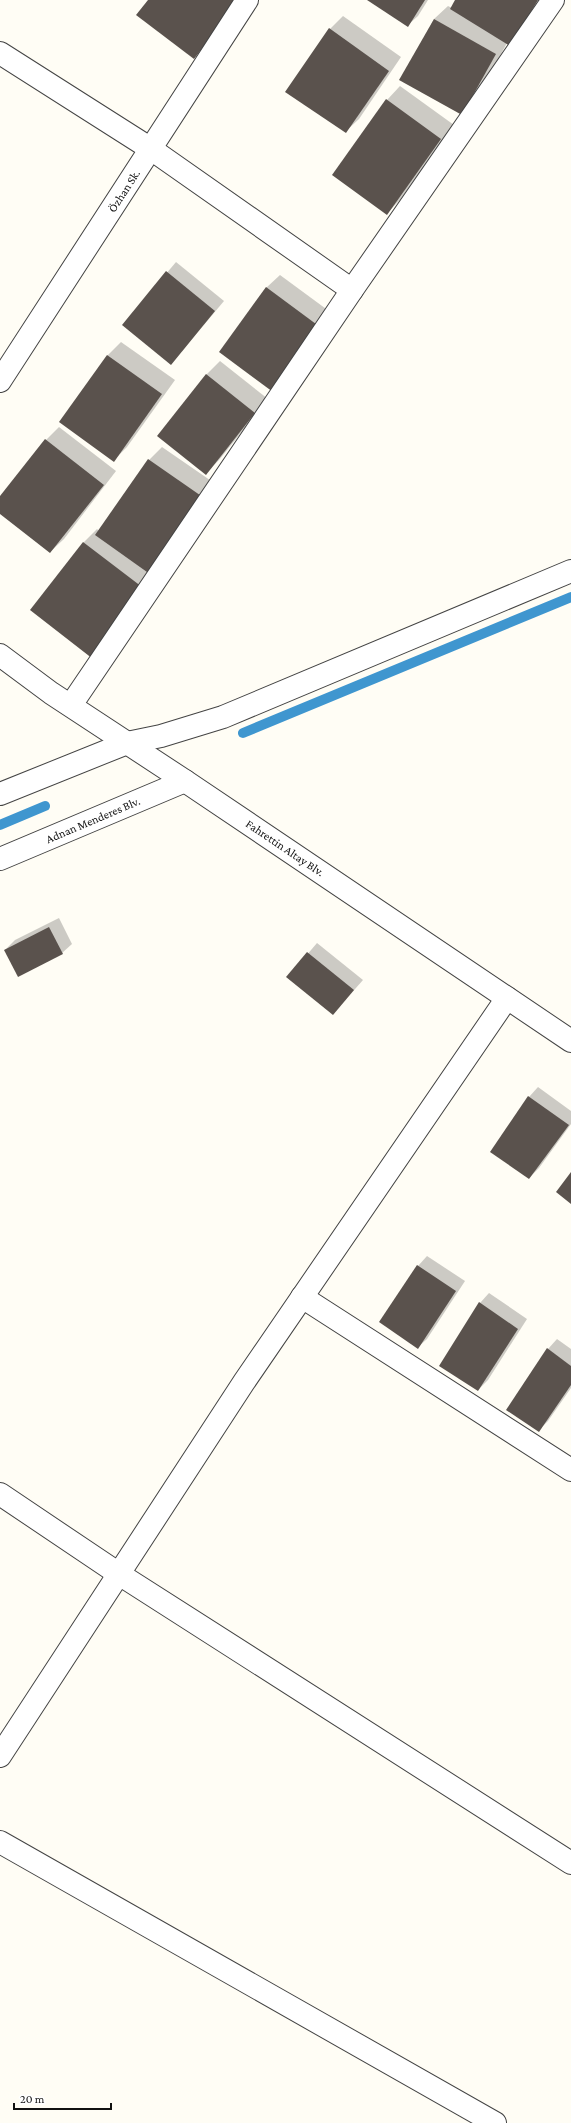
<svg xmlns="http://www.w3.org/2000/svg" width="571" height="2123" font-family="'Crimson Pro',serif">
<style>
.shadow{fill:#0003}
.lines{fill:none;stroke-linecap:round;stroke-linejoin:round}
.stream{stroke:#3f96cf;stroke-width:10}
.building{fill:#5a524d}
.minor-casing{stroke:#444;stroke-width:24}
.minor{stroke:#fff;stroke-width:22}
.labels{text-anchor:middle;stroke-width:4;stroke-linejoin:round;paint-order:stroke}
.street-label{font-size:12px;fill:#111;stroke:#fff}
</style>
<rect width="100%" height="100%" fill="#fffdf5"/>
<g class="shadow">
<polygon points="369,0 428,0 418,16 408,25"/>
<polygon points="456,0 542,0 507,43 475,101 462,114 401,80 434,19 448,6 452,8"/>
<polygon points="343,16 401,57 359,119 345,132 330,29"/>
<polygon points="400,86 454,125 400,200 387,213 387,100"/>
<polygon points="176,262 224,301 171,364 123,325"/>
<polygon points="280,275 333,314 286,377 266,288"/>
<polygon points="121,342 175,380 127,447 114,460 61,422 108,355"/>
<polygon points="220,361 268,399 219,460 206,473 159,436 207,374"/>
<polygon points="59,427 116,471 64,539 50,552 0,513 0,498 46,440"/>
<polygon points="162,447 220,487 106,644 31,610 84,542 97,529 99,531 149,460"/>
<polygon points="59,918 72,944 62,953 5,950 15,940"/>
<polygon points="317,943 363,980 333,1014 288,977"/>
<polygon points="538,1087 571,1111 571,1124 539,1168 529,1178 529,1097"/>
<polygon points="427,1256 465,1281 427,1339 417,1348 418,1266"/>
<polygon points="489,1293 527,1319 488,1380 478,1390 480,1303"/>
<polygon points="557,1339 571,1349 571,1388 548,1421 539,1430 548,1349"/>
</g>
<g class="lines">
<g class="stream">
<polyline points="243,733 571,597"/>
<polyline points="0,825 45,806"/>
</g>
</g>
<g class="building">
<polygon points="148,0 239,0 194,59 136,15"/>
<polygon points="367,0 425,0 408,27"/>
<polygon points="455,0 538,0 510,46 450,9"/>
<polygon points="434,19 496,54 462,115 399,80"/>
<polygon points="329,28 389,71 346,133 285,92"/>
<polygon points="386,99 441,139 387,215 332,175"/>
<polygon points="166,271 215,311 171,365 122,325"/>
<polygon points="266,287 320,327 273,392 219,352"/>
<polygon points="107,355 162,394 114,462 59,422"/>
<polygon points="206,374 255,413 206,475 157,436"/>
<polygon points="45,439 104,485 50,553 0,514 0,496"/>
<polygon points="148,459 207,500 154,577 95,535"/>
<polygon points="83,542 146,590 93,659 30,610"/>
<polygon points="49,927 63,954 18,977 4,950"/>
<polygon points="307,952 354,990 333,1015 286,977"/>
<polygon points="528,1096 569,1125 529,1179 490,1152"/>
<polygon points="571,1172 571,1204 556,1192"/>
<polygon points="417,1265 456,1291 418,1349 379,1322"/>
<polygon points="479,1302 518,1329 478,1391 439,1366"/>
<polygon points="547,1348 571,1366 571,1385 539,1432 506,1410"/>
</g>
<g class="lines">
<g class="minor-casing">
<g id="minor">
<polyline points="0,53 151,149 352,290"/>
<polyline points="0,381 247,0"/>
<polyline points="0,655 51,693 185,781 571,1041"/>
<polyline points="71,705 352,290 553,0"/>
<polyline points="0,794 127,743 161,736 223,717 571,571"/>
<polyline points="0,859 185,781"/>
<polyline points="302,1297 571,1470"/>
<polyline points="0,1494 119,1574 571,1863"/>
<polyline points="0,1756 244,1382 507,998"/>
<polyline points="0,1842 495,2123"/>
</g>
</g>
<use href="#minor" class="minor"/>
</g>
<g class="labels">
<g class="street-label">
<text transform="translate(124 191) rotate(-57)" y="4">Özhan Sk.</text>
<text transform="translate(93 820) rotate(-23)" y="4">Adnan Menderes Blv.</text>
<text transform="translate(285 848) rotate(34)" y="4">Fahrettin Altay Blv.</text>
</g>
</g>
<path d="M14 2103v6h97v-6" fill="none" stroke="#111111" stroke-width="2"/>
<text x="20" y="2103" font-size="12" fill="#111111" stroke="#ffffff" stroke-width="3" paint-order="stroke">20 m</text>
</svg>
